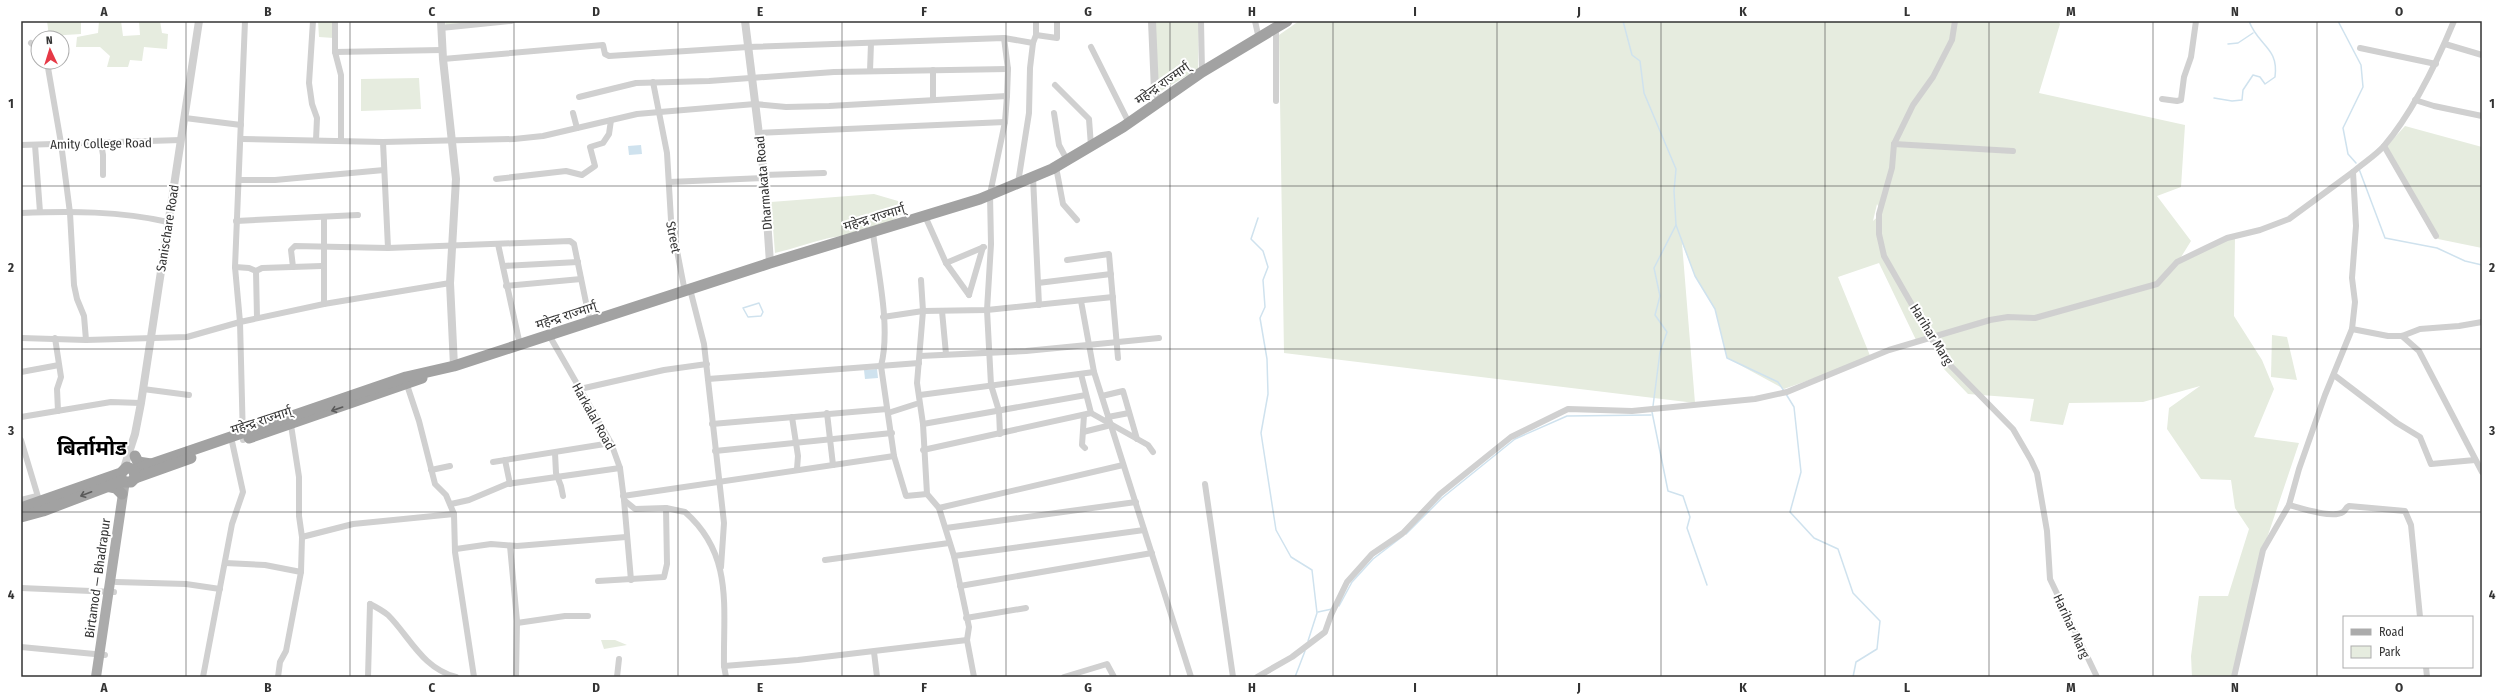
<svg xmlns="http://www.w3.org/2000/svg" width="2503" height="698" font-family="'Fira Sans Condensed','Noto Sans Devanagari',sans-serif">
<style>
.green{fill:#e6ecdf;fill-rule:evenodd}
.water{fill:#cfe2ee}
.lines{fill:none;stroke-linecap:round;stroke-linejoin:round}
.stream{stroke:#cfe2ee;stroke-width:1.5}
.minor{stroke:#d0d0d0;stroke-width:6}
.tertiary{stroke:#d0d0d0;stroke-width:8}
.primary{stroke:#ababab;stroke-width:10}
.trunk{stroke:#a2a2a2;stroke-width:11}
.oneway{stroke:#5a5a5a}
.grid{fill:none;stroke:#333;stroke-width:1;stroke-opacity:0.55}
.labels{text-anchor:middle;stroke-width:4;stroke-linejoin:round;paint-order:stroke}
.street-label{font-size:13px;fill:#333;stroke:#fff}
.town-label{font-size:21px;font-weight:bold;fill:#000;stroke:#fff}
.neatline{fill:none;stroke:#333;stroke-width:1.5}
.grid-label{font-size:13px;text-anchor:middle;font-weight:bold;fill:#333}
</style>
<rect width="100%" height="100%" fill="#fff"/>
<g class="green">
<polygon points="47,21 81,21 81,34 49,36"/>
<polygon points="99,21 121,21 123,36 140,35 139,21 160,21 162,33 168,34 167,49 144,47 142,61 130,60 128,67 107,67 110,56 100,47 76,47 77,37 98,33"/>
<polygon points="318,21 334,21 334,38 319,37"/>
<polygon points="445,21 490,21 446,26"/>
<polygon points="1154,21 1199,21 1198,69 1156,94"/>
<path d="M1299,21H2058L2060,24L2039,93L2185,125L2181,187L2157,196L2191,241L2178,262L2235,236L2234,316L2262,360L2274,389L2254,437L2299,443L2263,550L2234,677H2192L2191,656L2199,596H2228L2249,529L2235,508L2231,480L2201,479L2167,429L2169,408L2200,386L2143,402L2069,403L2063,425L2030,421L2034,399L1968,394L1943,368L1937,337L1917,342L1879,263L1838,277L1871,358L1784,389L1727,358L1715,309L1695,276L1682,243L1695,403L1284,353L1279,35ZM1877,204L1882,213L1873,221Z"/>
<polygon points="419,78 421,109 361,111 361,79"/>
<polygon points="2405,126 2482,147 2482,248 2438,239 2386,147"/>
<path d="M874,194L898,201L904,212C885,230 854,234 829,238C811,242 793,249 775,253L771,202Z"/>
<polygon points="2272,335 2287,337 2297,380 2271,377"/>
<polygon points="601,640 615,640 627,645 604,649"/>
</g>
<g class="water">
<polygon points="641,145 642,154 629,155 628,146"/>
<polygon points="877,369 878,378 865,379 864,370"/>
</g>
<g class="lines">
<g class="stream">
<polyline points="1623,21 1632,55 1640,61 1644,93 1676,169 1674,191 1676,225 1654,268 1660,296 1655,315 1667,332 1660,352 1653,406"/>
<polyline points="2338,21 2361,65 2363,87 2343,128 2348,154 2356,163"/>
<polyline points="2228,44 2238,43 2253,33"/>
<path d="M2214,98L2232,101L2242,100L2243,90L2253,75L2260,77L2265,84L2275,77C2279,47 2258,46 2249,21"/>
<polyline points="2359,169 2385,238 2437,248 2465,261 2482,265"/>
<polyline points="1258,218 1251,239 1263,251 1268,267 1263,280 1265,307 1260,318 1267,359 1268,394 1261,433 1276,530 1291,557 1312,570 1317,613 1308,641"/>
<polyline points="1676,225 1695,276 1715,309 1727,358 1778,382 1784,391"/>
<polygon points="759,303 763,312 761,316 748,317 743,308"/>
<polyline points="1786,394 1794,407 1801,472 1790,512 1814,538 1838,549 1853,593 1880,621 1877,649 1856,662 1853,677"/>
<polyline points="1652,412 1668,491 1683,496 1690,517 1687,528 1707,585"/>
<polyline points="1406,534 1442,498 1515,439 1567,416 1651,415"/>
<polyline points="1339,606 1352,582 1373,559 1403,536"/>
<polyline points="1318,612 1332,609"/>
<polyline points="1295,677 1305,651"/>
</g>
<g class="minor">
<polyline points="245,21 235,267 240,322 324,304 450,283"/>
<polyline points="313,21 309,83 312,104 317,118 316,140"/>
<polyline points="335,21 335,52 341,75 341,140"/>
<polyline points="1201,21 1202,72"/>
<polyline points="1255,21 1259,39"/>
<polyline points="1955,21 1952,40 1933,77 1913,105 1894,144 1892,168 1879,214 1879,234 1884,256 1931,338 1951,366 2013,429 2031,460 2037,473 2047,531 2050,579 2097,677"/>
<polyline points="441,28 511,21"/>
<polyline points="1276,28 1276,101"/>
<polyline points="1036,35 1057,38 1057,21"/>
<polyline points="1004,38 1008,69 1007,96"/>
<polyline points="31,43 38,49"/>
<polyline points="2445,44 2482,55"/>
<polyline points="1091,47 1129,123"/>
<polyline points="2360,48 2436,64"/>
<polyline points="335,52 442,50"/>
<polyline points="443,59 603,45 605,54 609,56 748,47 1004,38 1033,43"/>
<polyline points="47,62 61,143 70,213 74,285 77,299 84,316 86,340"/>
<polyline points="933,70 933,99"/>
<polyline points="870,71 871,43"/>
<polyline points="653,82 667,153 671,220 685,292"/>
<polyline points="1055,85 1089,119 1091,146"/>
<polyline points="579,97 636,83 709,81 834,72 1008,69"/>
<polyline points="2162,99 2177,101 2181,100 2184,77 2191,57 2196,21"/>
<polyline points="2415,100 2434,106 2482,116"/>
<polyline points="573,113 577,128"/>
<polyline points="1054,113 1059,145 1067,160"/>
<polyline points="185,118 241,125"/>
<polyline points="758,133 1005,122 990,194 991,244 987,310 991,385 999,411 1000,434"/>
<polyline points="242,139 383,142 514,139 543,136 637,114 660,112 755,104 786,107 829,106 1007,96 1005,122"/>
<polyline points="383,142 388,248"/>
<polyline points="101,143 103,155 103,175"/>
<polyline points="1894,144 2013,151"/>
<polyline points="21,145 181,140"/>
<polyline points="35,145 40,212"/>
<polyline points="2384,146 2436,236"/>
<polyline points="1056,167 1063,204 1077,220"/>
<polyline points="764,175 824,173"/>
<polyline points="1033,177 1039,305"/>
<polyline points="496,179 566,171 582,175 595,166 590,147 603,143 609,134 611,120"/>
<polyline points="239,180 275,180 384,170"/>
<polyline points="669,182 764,178"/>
<polyline points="1018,183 1029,113 1030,68 1033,43 1036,35 1036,21"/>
<path d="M21,213C70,211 120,211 168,222"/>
<polyline points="925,216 946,263 969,295"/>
<polyline points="236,221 358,215"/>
<path d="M873,233C878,272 891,328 881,366L894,456L906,496L927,494"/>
<polyline points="498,244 520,345"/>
<polyline points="1067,260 1109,254 1118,358"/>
<polyline points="946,263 984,247"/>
<polyline points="503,266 578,262"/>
<polyline points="235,267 249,268 256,271"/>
<polyline points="293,267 291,250 295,246 388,248 570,241 574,244 590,322"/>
<polyline points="921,280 923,311 917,383 923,424 927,494 939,508 954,556 969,627 967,640 974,677"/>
<polyline points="1038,283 1111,274"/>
<polyline points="506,286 581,279"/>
<polyline points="690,289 704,344 724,523 721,567"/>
<polyline points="969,295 983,247"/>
<polyline points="1081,301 1094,372 1191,677"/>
<polyline points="324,304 324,217"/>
<polyline points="942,311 946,354"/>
<polyline points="883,317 923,311 987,310 1113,297"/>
<polyline points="257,318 256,271 262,268 322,266"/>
<polyline points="2352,329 2388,336 2402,336 2420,329 2459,326 2482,322"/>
<path d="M549,335L611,443L620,468L624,500L635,509L666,508L685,512C734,555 723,608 724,666L726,677"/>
<polyline points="2402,336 2419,351 2482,472"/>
<polyline points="21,338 86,340 187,337 240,322 243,440"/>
<polyline points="55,338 61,377 57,389 58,411"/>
<polyline points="920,356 1026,351 1159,338"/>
<polyline points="21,372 59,365"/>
<polyline points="2334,375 2397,423 2420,437 2431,464 2475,460"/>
<polyline points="708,379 919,363"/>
<polyline points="407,385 419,421 435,484 446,495 454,514 455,552 474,677"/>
<polyline points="143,389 189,395"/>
<polyline points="580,389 664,370 707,364"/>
<polyline points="920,395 1094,372"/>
<polyline points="1102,396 1123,391 1137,439"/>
<polyline points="827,413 833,465"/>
<polyline points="888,413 916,404"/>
<polyline points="1091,413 1148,445 1153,452"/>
<polyline points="1084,415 1082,445 1085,448"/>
<polyline points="21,417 111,402 141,403"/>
<polyline points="792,417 798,456 797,469"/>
<polyline points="1108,417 1129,413"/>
<polyline points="712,424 887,409"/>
<polyline points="923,424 1086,395"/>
<polyline points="291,425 299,477 299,516 302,537 353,524 454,514"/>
<polyline points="1083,432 1111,425"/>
<polyline points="21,440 39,500"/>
<polyline points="923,450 1091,413 1081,374"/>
<polyline points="715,451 892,433"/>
<polyline points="555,453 556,473 561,486 563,496"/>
<polyline points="505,460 510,484"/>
<polyline points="493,462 611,443"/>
<polyline points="431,470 450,466"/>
<polyline points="1205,484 1233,677"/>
<polyline points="623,496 894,456"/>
<polyline points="21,500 37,496"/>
<polyline points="624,500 631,580"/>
<polyline points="451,504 469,500 507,484 620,468"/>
<path d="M2289,505C2300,508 2333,519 2343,512C2346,510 2345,508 2349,506L2405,511L2411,525L2420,617"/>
<polyline points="939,508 1123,465"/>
<polyline points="946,528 1136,502"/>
<polyline points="510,546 517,621 516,677"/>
<polyline points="456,549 491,544 517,546 626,537"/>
<polyline points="954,556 1144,530"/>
<polyline points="825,560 949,543"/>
<polyline points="225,563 265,565 301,572"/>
<polyline points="598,581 664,577 667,564 666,508"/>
<polyline points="116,582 186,584 220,589"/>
<polyline points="960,586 1152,553"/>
<polyline points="21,588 114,592"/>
<path d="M370,604C376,607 383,611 388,615C410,637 422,668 456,677"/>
<polyline points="966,618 1026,608"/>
<polyline points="517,623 565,616 588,616"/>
<polyline points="21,647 105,655"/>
<polyline points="874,652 877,677"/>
<polyline points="724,666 798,660 967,640"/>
<polyline points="2426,667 2427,677"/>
<polyline points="203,677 232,524 243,492 231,437"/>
<polyline points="278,677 280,662 286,651 301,572 302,537"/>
<polyline points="368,677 370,604"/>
<polyline points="617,677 619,659"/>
<polyline points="1064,677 1107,664 1114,677"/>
<polyline points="1257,677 1292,657 1325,632 1331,615 1347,582 1372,554 1403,533 1440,494 1511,437 1568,409 1632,411 1755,399 1787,392 1889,350 1990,320 2008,317 2035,318 2157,284 2177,262 2206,248 2227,238 2260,230 2289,219 2353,172"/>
<path d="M2234,677L2263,550L2289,505L2299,469L2325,395L2352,329L2355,302L2352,278L2356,226L2353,172C2363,163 2375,156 2384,146C2413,112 2437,62 2454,21"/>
</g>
<g class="tertiary">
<polyline points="441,21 443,59 456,179 450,283 454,366"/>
<polyline points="745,21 764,175 770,263"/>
<polyline points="1152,21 1155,91 1160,100"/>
<polyline points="124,468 135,434 141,403 199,21"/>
</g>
<polyline class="primary" points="96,677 124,487"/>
<g class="trunk">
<polyline points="249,438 422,378"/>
<polyline points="135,456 138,462 151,464"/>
<polyline points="134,470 406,377 454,366 770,263 980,199 1052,169 1123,127 1202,72 1287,21"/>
<polyline points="135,478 191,458"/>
<polyline points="106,486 116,488 122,494"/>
<polyline points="21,508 121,473 127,467 134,470 135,478 131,482 124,482 121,478 121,473"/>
<polyline points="21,517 43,511 122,481"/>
</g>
</g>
<defs><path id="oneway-shaft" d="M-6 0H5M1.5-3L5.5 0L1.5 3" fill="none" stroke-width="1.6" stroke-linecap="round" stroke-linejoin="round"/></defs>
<g class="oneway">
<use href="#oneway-shaft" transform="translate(337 409) rotate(161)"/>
<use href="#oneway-shaft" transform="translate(86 494) rotate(159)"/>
</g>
<path class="grid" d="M186,21V677M350,21V677M514,21V677M678,21V677M842,21V677M1006,21V677M1170,21V677M1333,21V677M1497,21V677M1661,21V677M1825,21V677M1989,21V677M2153,21V677M2317,21V677M21,186H2482M21,349H2482M21,512H2482"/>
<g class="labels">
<g class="street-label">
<text transform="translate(1162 83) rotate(-35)" y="5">महेन्द्र राज्मार्ग्</text>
<text transform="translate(101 143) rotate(-1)" y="5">Amity College Road</text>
<text transform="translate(763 183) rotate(-95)" y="5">Dharmakata Road</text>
<text transform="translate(874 217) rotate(-17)" y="5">महेन्द्र राज्मार्ग्</text>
<text transform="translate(167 228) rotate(-81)" y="5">Sanischare Road</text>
<text transform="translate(674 237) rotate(79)" y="5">Street</text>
<text transform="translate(566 315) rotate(-18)" y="5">महेन्द्र राज्मार्ग्</text>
<text transform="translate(1932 334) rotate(58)" y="5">Harihar Marg</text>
<text transform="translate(594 416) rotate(61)" y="5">Harkalal Road</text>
<text transform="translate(261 420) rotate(-18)" y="5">महेन्द्र राज्मार्ग्</text>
<text transform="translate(97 578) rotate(-82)" y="5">Birtamod — Bhadrapur</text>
<text transform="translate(2072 626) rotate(65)" y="5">Harihar Marg</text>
</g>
<g class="town-label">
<text x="92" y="455">बिर्तामोड</text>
</g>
</g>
<rect width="2503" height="698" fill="none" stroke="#ffffff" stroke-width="44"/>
<rect x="2343" y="616" width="130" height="52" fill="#ffffff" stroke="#adadad"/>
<rect x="2351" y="629" width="20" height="6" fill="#ababab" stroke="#adadad"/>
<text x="2379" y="636" font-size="12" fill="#333333">Road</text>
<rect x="2351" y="646" width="20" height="12" fill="#e6ecdf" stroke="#adadad"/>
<text x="2379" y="656" font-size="12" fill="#333333">Park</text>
<g transform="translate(50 50) rotate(356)"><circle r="19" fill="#ffffff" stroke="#adadad"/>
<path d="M0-3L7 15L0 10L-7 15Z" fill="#e63946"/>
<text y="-6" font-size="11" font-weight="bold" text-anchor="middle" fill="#333333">N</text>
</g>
<rect x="22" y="22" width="2459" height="654" class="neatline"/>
<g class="grid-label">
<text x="104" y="16">A</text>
<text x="268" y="16">B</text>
<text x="432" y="16">C</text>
<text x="596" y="16">D</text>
<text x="760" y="16">E</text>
<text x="924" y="16">F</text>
<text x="1088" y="16">G</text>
<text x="1252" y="16">H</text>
<text x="1415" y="16">I</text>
<text x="1579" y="16">J</text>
<text x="1743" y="16">K</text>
<text x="1907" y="16">L</text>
<text x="2071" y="16">M</text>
<text x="2235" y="16">N</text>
<text x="2399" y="16">O</text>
<text x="11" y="108">1</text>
<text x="2492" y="108">1</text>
<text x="11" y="272">2</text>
<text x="2492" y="272">2</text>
<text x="11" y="435">3</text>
<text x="2492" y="435">3</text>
<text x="11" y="599">4</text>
<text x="2492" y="599">4</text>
<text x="104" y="692">A</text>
<text x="268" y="692">B</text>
<text x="432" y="692">C</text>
<text x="596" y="692">D</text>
<text x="760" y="692">E</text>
<text x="924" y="692">F</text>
<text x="1088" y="692">G</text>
<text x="1252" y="692">H</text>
<text x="1415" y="692">I</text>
<text x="1579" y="692">J</text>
<text x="1743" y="692">K</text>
<text x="1907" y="692">L</text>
<text x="2071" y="692">M</text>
<text x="2235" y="692">N</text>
<text x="2399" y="692">O</text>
</g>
</svg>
